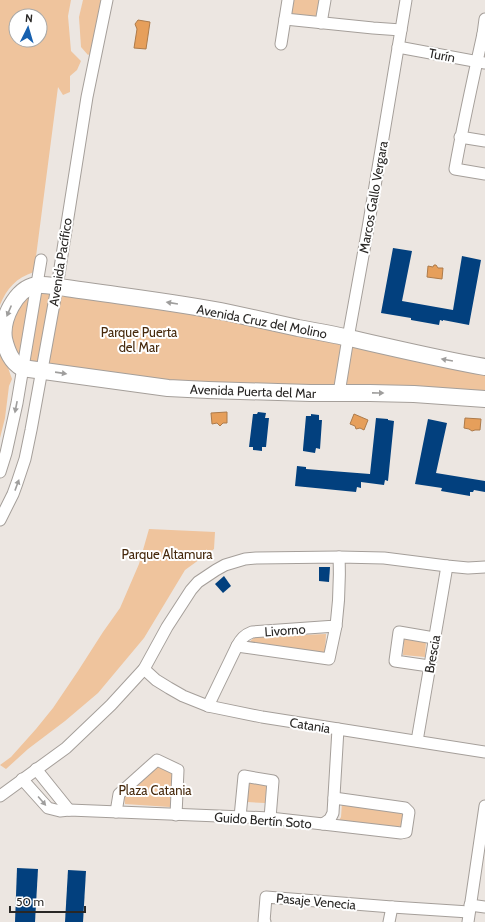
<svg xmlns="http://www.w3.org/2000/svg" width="485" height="922" font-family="Cabin,sans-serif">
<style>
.green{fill:#efc49d;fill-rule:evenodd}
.water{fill:#e69f5b;stroke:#ad7b4b}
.building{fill:#02407e}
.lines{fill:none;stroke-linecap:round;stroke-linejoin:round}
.street-casing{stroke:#a59f9a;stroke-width:13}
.secondary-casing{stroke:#a59f9a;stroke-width:18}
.street{stroke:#fff;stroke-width:11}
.secondary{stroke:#fff;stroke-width:16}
.oneway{fill:#9f9e9d}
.labels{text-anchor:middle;stroke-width:4;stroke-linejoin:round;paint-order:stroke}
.street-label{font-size:13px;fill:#292725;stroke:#fff}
.park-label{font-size:13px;fill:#46290c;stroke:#fff}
</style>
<rect width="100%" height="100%" fill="#ece6e1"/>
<g class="green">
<path d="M0,0H71L68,16L71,51L81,61L77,70L70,76V92L63,95L58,87L34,272C16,278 7,288 0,305ZM16,16H40V40H16Z"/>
<polygon points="83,0 101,0 91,53 88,55 81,47 79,17"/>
<path d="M292,0H320L318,15C310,20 300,16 292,14L290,11Z"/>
<polygon points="49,293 145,302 485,372 485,394 169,382 18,360 9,336 17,308 32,294"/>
<polygon points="0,352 2,358 7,365 12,379 9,386 5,418 0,438"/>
<polygon points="149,529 215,532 214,549 185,570 144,638 98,693 65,721 28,749 6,769 0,765 11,757 36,729 53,708 78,671 103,632 120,608 139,564"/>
<polygon points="326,634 325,652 317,654 249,642 255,637"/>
<polygon points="404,639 426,641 425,657 403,655"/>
<polygon points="158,766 172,773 170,807 125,804 124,797"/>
<polygon points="249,782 267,785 265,803 247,802"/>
<polygon points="342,803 398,811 404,815 403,825 396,828 338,822 341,817"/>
</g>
<g class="water">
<polygon points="138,20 150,22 146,49 134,48 137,29 135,24"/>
<polygon points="434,265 436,265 438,268 443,268 442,279 427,277 428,266 433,267"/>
<polygon points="227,412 227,423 223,423 220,426 217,423 212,424 211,413"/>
<polygon points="354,414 368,420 364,430 360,428 356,429 355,426 350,424"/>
<polygon points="465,418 481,419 480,430 475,430 472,431 469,429 464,428"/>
</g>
<g class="building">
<polygon points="393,248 412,251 402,301 453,310 462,256 481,260 469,325 443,320 443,321 440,320 439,325 411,320 411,318 381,313"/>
<polygon points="258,412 266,413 265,418 269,418 266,447 262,447 262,451 253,450 253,447 249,447 253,414 257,414"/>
<polygon points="311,414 319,415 319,420 322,420 320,449 316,448 315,453 303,451 303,449 306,416 311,416"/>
<polygon points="376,418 388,419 388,420 394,421 388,481 385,480 384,485 361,482 361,488 357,487 356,492 295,486 297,466 306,467 306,469 370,474"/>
<polygon points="428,419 447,423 436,473 485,481 485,492 474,490 473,492 470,492 470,496 441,491 442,488 415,484"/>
<polygon points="319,567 330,567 329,582 319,581"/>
<polygon points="224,576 231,586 223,593 215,584"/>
<polygon points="17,868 38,869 35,922 15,922"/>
<polygon points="68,870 86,871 83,922 65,922"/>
</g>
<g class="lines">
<g class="street-casing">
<g id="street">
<polyline points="285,19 373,28 401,30"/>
<polyline points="321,23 325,0"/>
<path d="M485,33L483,34C473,79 463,124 455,169L485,174"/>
<polyline points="483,34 485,19"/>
<polyline points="281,44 288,0"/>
<polyline points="398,47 485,63"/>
<polyline points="460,137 485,141"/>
<polyline points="339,393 348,338 368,228 406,0"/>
<polyline points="0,472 6,453 17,403 41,260"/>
<polyline points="0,520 13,494 17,483 25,459 31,430 57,287 87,97 107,0"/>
<polyline points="237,646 329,659 336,626"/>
<polyline points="429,666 395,661 399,632 434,638"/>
<polyline points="144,669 156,680 169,688 183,696 208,706 262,717 485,752"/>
<path d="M208,706L237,646C241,639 244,635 252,632L336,626C339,603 340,580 339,557"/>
<polyline points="417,741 447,566"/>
<polyline points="36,769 69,810"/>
<polyline points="22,779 48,808 60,811 69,810 270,818 323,824 330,819 333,813 338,729"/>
<polyline points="0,796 66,748 111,705 144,669 167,627 191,590 198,582 216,570 225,565 245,559 256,558 339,557 384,558 447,566 468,568 485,567"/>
<polyline points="116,812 119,794 157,760 178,770 176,815"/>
<polyline points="240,817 244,776 273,781 270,818"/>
<polyline points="323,824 401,833 406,832 409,812 405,808 334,798"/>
<polyline points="470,905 485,907"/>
<polyline points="265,922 264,922 266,897 392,907 469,912"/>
<polyline points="389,922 392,907"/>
<polyline points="468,922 485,806"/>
</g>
</g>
<g class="secondary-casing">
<path id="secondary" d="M485,367C439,359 394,348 349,338C332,334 315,331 298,328C276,323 253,318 230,313C195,306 159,301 123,296C104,293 85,291 66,288C57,287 44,284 36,285C15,289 1,320 4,339C7,351 11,362 22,368L168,388L208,390L310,393H370L414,394L485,399"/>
</g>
<use href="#street" class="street"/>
<use href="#secondary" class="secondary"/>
</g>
<defs><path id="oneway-solid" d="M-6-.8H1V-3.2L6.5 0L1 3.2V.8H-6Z"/></defs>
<g class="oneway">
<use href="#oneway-solid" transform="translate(172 303) rotate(-171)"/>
<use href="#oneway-solid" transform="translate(9 311) rotate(113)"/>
<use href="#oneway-solid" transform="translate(447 360) rotate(-170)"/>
<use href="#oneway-solid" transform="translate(61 373) rotate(8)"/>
<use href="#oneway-solid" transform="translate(378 393) rotate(1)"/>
<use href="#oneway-solid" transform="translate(16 407) rotate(101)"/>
<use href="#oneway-solid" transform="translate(17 485) rotate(-70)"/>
<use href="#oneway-solid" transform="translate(42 801) rotate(49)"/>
</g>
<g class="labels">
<g class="street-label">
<text transform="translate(442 55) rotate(11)" y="5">Turín</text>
<text transform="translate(373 197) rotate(-80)" y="5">Marcos Gallo Vergara</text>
<text transform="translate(60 262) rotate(-81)" y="5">Avenida Pacífico</text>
<text transform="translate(262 321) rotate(11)" y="5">Avenida Cruz del Molino</text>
<text transform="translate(253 391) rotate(2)" y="5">Avenida Puerta del Mar</text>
<text transform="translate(285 630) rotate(-4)" y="5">Livorno</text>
<text transform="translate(432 654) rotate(-80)" y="5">Brescia</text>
<text transform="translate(310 725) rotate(9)" y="5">Catania</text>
<text transform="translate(263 820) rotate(4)" y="5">Guido Bertín Soto</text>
<text transform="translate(316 901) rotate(5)" y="5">Pasaje Venecia</text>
</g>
<g class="park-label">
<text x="139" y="337">Parque Puerta<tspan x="139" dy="15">del Mar</tspan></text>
<text x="167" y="559">Parque Altamura</text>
<text x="155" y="795">Plaza Catania</text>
</g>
</g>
<g transform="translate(28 28) rotate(5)"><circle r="19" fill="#ffffff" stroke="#a9a9a8"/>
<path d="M0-3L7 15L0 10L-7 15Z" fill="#1660af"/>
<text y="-6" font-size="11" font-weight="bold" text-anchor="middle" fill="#292725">N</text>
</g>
<path d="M10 906v6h75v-6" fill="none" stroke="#292725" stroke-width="2"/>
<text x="16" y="906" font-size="12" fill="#292725" stroke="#ffffff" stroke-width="3" paint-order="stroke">50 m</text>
</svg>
